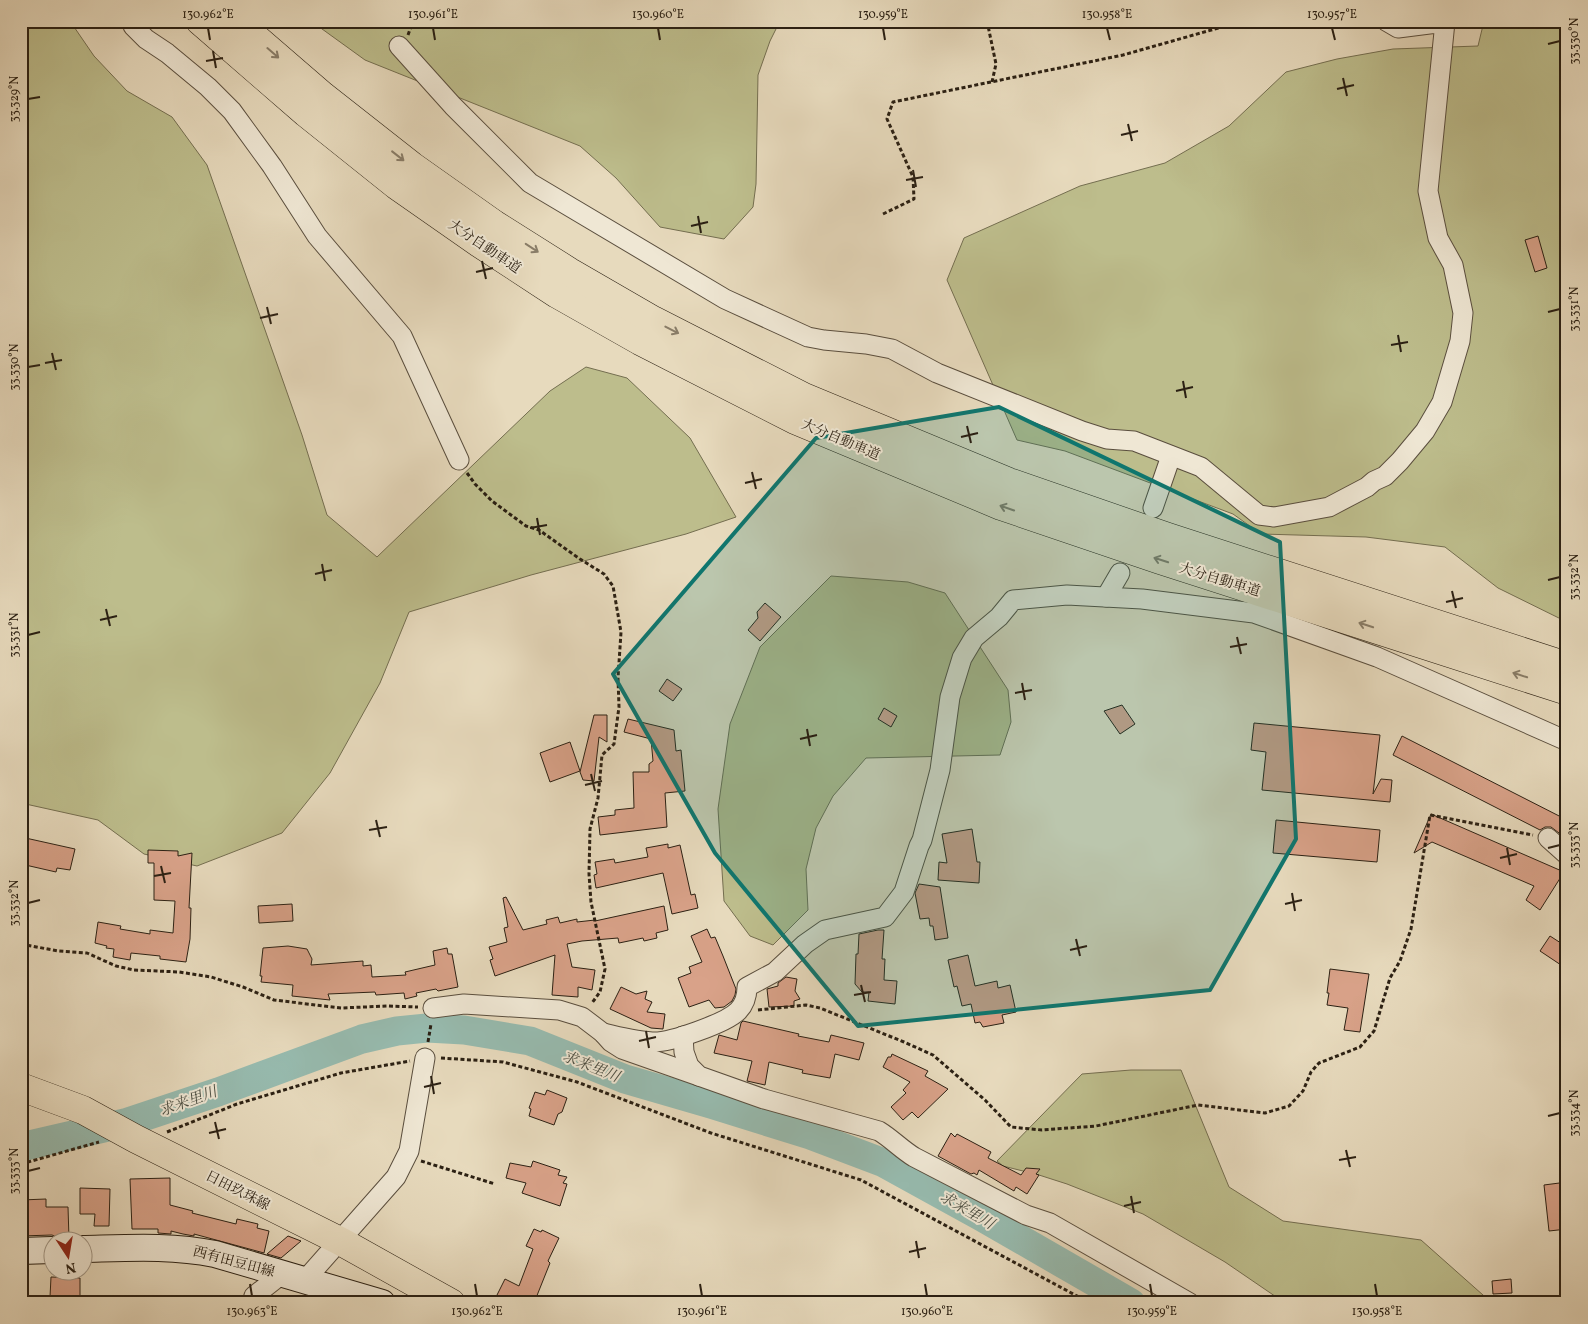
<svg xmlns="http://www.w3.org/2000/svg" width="1588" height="1324" font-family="Vollkorn,'Noto Serif JP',serif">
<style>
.green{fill:#bdbd8c;stroke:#746e50}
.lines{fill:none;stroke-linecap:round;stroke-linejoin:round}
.river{stroke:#97bbaf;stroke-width:29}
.building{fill:#d9a289;stroke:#2b2013}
.minor-casing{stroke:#5a4e3e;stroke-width:21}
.secondary-casing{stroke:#2b2013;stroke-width:28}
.primary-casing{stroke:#2b2013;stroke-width:29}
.motorway-casing{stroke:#2b2013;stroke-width:29}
.path{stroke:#2b2013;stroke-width:3;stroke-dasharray:4 2.5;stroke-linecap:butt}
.minor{stroke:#efe7d4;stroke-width:19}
.secondary{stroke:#efe7d4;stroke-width:26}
.primary{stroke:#e7dabd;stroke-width:28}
.motorway{stroke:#e7dabd;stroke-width:28}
.oneway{stroke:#897d68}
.marked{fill:#0f766e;fill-opacity:0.2;stroke:#0f766e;stroke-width:4;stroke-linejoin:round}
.ticks{fill:none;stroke:#2b2013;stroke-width:2}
.labels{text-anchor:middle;stroke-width:4;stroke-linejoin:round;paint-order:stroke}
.street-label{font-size:14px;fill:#2b2013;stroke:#efe7d4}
.water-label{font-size:15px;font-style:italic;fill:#4b4e42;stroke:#efe7d4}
.neatline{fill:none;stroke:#2b2013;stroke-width:2}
.ticks-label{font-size:12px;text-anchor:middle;fill:#2b2013}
</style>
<rect width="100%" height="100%" fill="#e7dabd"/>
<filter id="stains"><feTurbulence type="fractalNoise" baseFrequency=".004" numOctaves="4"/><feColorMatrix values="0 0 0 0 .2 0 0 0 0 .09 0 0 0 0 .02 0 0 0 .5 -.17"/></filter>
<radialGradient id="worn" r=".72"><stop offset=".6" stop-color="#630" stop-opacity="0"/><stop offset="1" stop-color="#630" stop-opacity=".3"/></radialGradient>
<g class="green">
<polygon points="21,21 70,21 94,56 127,91 172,117 207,165 302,435 327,515 377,557 550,391 586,367 627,378 690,438 736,517 686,534 531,575 409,612 380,683 330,773 282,833 197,866 144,854 98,820 21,803"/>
<polygon points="311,21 780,21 770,41 758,75 756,184 753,207 724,239 660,227 616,178 580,146 365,60"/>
<polygon points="1484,21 1567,21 1567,622 1498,588 1445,547 1366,537 1261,534 1233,514 1065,451 1017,440 947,280 964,238 1080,186 1165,163 1229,126 1286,72 1337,59 1393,49 1478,46"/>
<polygon points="831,576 908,582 945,593 1008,690 1011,722 1000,755 866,758 833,796 816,828 806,869 808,910 773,945 750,936 724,901 718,809 730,724 760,647"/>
<polygon points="1131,1070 1181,1070 1229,1187 1283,1221 1421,1240 1492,1303 1285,1303 1225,1262 1143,1214 1067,1184 1039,1175 1003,1166 997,1161 1082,1074"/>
</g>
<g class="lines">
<polyline class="river" points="21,1147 125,1123 218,1092 362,1039 397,1031 427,1028 464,1030 530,1041 625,1079 711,1104 810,1135 884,1163 982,1217 1131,1303"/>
</g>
<g class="building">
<polygon points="1538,236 1547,268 1535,272 1525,240"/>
<polygon points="765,603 781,617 760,641 748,630 758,618 757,612"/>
<polygon points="667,679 682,689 673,701 659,691"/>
<polygon points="1122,705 1135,724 1120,734 1104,711"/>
<polygon points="884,708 897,716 891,727 878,719"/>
<polygon points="594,715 607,715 607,742 599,737 594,781 583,780 580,772"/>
<polygon points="628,719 674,730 676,751 681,750 685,791 665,793 667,827 600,835 598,817 615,815 615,810 634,808 633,772 649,772 649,764 653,761 651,739 624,732"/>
<polygon points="1254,723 1380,735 1373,794 1381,779 1392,780 1390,802 1262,790 1266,752 1251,750"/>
<polygon points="1402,736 1567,820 1567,829 1563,836 1551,827 1545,827 1540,830 1393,755"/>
<polygon points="570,742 580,771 550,782 540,753"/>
<polygon points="1431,814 1564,872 1540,910 1526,900 1534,886 1432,842 1414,853"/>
<polygon points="1276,820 1380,830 1377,862 1273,853"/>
<polygon points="972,829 977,862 980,862 979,883 938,880 939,862 947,863 942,834"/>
<polygon points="21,837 75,849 70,870 57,868 56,872 21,864"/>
<polygon points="668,844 668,848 680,845 691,895 695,894 698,908 672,914 663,873 596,888 594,875 597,874 595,862 614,859 615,863 648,857 646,848"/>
<polygon points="148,850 178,851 178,856 192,853 189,908 191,908 190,939 186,962 160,959 160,956 131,953 130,960 113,957 114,949 106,948 107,946 95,943 98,922 121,926 120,929 150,934 150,930 173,933 175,901 154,900 154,863 148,863"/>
<polygon points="919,884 940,887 948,938 935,940 933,926 930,926 929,918 920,919 915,893"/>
<polygon points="506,897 523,930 547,924 546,920 558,917 560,923 577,919 577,922 595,920 595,921 664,906 668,930 656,933 657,938 644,941 643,938 619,943 618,938 582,941 567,944 572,967 595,970 592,990 578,987 578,997 552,995 555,955 495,976 490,960 493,959 489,947 507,942 504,928 508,927 503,898"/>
<polygon points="292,904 293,921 259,923 258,906"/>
<polygon points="707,929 711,938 715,937 723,956 736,989 735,995 732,1001 724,1007 715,1008 709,1000 689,1007 678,978 691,973 689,967 702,962 691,936"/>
<polygon points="878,930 884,930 882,959 885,959 884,980 897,981 895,1004 868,1001 869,992 862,992 855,984 856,954 858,954 859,934"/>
<polygon points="1550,936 1567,947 1567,969 1540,951"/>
<polygon points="288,946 307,949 312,959 311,965 363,961 363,966 371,965 372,977 406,975 405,972 435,965 433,951 447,948 448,954 452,954 458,987 438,991 436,989 416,993 417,996 405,999 404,993 376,995 375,992 328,994 330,1000 292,996 293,985 261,982 262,976 260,976 263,948"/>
<polygon points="968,955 975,986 997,981 998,988 1010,985 1016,1012 1002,1015 1004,1023 983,1027 980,1022 975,1023 971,1004 962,1006 957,986 954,987 948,960"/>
<polygon points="1330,969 1369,974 1360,1032 1344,1030 1348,1008 1327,1005 1329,993 1327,993"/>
<polygon points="786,977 797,979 795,991 800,999 794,1001 794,1006 769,1007 767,989 778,986 778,983"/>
<polygon points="621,987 636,994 647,991 645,999 652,1002 647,1012 665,1014 663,1029 651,1028 610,1009"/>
<polygon points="743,1021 799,1034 798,1036 829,1042 831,1035 864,1043 859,1060 835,1054 830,1078 802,1073 803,1070 769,1062 765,1085 747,1081 752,1061 714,1053 719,1035 737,1040 741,1023"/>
<polygon points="892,1054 928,1071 925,1076 948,1089 918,1118 912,1112 903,1120 891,1107 906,1093 903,1090 910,1082 883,1067 888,1057 891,1057"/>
<polygon points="547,1090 567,1098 562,1112 558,1114 554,1125 529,1116 531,1109 529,1108 535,1092 545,1095"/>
<polygon points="951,1133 955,1137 957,1134 991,1152 988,1158 1021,1175 1026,1168 1040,1169 1036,1174 1039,1175 1027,1194 1016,1187 1014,1191 979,1170 977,1175 974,1173 971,1174 938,1156"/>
<polygon points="533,1161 560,1170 558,1175 567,1177 563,1183 567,1184 560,1206 522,1193 526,1183 506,1178 510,1163 531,1167"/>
<polygon points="170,1178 170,1205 193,1211 192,1213 236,1224 237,1219 258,1224 257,1228 269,1231 264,1253 194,1234 194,1236 183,1234 171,1231 171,1234 158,1233 158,1229 132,1229 130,1179"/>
<polygon points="1567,1182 1567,1229 1549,1231 1544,1185"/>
<polygon points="80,1188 110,1189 109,1226 94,1226 95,1214 80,1214"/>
<polygon points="46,1199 46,1207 68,1207 69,1239 61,1239 52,1235 21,1236 21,1200"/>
<polygon points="534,1229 541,1232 542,1230 559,1238 548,1261 550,1263 534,1303 504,1303 495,1299 505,1279 519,1286 533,1249 526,1246"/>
<polygon points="288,1236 301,1241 281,1258 267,1254"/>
<polygon points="51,1277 80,1278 80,1298 50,1297"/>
<polygon points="1511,1279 1512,1293 1493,1294 1492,1281"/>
</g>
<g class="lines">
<g class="minor-casing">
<g id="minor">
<polyline points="132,21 133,26 146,39 167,53 208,87 232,111 272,166 317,236 402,336 459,460"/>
<polyline points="399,46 453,106 530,183 725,299 808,337 824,340 866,344 892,349 937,373 1082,431 1107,439 1134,441 1201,467 1259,515 1274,517 1329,507 1367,487 1374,481 1385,476 1400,461 1425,431 1442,402 1460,341 1463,313 1453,265 1438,238 1428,191 1445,22 1398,28 1386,21"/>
<polyline points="1153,508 1171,456"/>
<polyline points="1106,597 1120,573"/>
<polyline points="1548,838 1567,855"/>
<polyline points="433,1008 464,1004 559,1010 582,1017 603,1033 611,1042 622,1049 699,1076"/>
<path d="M603,1033C619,1037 636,1041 652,1042C670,1043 726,1023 738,1011C745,1004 747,997 747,987L775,972L805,944L825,930L885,917L904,892L919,846L922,840L940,770L950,697L962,658L974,638L999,617L1013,600L1067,595L1142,599L1254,613L1377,657L1567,741"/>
<path d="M683,1036L684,1052L689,1066L699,1076L764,1099L879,1131C892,1139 901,1149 914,1157L1026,1215L1050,1223L1190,1303"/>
<polyline points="305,1280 396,1177 409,1151 425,1058"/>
<polyline points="252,1303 254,1296 282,1274"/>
</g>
</g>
<g class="secondary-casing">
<g id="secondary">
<path d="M82,1249C127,1248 171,1245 215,1254L382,1303"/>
<polyline points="21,1251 52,1250"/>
</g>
</g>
<g class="primary-casing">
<polyline id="primary" points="21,1087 83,1110 136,1139 340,1241 451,1303"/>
</g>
<g class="motorway-casing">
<g id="motorway">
<polyline points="200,21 306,113 396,185 479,243 557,294 640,341 795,420 1001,506 1160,560 1567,691"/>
<polyline points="236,21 323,96 412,166 494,224 570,272 653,320 804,397 1009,482 1168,537 1567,666"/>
</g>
</g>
<g class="path">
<polyline points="987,21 996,64 992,82"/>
<polyline points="408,35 413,21"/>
<polyline points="883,214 914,199 913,177 887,119 893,102 1123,55 1243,21"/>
<polyline points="467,473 475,484 492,501 526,526 539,530 580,559 604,574 613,586 621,632 618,678 619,707 614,744 602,755 598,798 590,829 589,874 591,902 605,969 600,992 592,1003"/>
<polyline points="21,944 58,951 87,953 116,966 134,970 179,972 211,977 243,987 274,1000 341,1008 388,1006 418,1007"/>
<polyline points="758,1010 806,1005 820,1008 904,1042 933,1055 985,1100 1011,1127 1042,1130 1096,1126 1198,1105 1265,1113 1289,1106 1303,1091 1311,1072 1319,1063 1360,1047 1374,1031 1390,978 1400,961 1411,929 1430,815 1533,835"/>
<polyline points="428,1042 431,1024"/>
<polyline points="441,1058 503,1062 577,1082 711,1133 861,1180 1090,1303"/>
<polyline points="167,1132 237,1104 341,1073 410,1061"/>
<polyline points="421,1161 495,1184"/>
<polyline points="21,1164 99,1142"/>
</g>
<use href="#minor" class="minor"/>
<use href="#secondary" class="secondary"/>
<use href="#primary" class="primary"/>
<use href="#motorway" class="motorway"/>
</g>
<defs><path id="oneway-shaft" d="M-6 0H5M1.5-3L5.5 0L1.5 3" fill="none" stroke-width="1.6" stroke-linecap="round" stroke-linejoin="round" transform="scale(1.25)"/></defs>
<g class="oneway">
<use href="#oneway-shaft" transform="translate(273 53) rotate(41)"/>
<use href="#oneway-shaft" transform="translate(398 156) rotate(38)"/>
<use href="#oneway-shaft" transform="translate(532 248) rotate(33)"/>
<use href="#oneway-shaft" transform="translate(672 330) rotate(27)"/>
<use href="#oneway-shaft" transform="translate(1007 508) rotate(-161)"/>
<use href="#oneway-shaft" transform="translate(1161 560) rotate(-162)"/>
<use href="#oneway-shaft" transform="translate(1366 625) rotate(-162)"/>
<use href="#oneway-shaft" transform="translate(1520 675) rotate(-162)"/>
</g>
<path class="marked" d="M999,407L1280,542L1296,839L1210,990L858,1026L715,853L613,674L816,438Z"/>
<path class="ticks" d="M208,28L210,40M433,28L435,40M658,28L660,40M883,28L885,40M1107,28L1110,40M1332,28L1335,40M1548,44L1560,41M213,51L216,68M206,61L223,58M1343,78L1347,96M1337,89L1354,85M28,99L40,97M1128,124L1132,141M1121,135L1138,131M913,170L916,187M906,180L923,177M698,216L701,233M691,226L708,222M482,261L486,279M476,272L493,268M267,307L271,324M1548,312L1560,309M260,318L278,314M1398,335L1401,352M1391,345L1408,342M52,353L56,370M45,363L62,360M28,367L40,365M1183,381L1186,398M1176,391L1193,387M967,426L971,443M961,437L978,433M752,472L756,489M745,483L762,479M537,518L540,535M530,528L547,525M322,564L325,581M315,574L332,570M1548,580L1560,577M1452,591L1456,608M1446,602L1463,598M106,609L110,626M100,620L117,616M28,635L40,632M1237,637L1241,654M1230,647L1247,644M1022,683L1025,700M1015,693L1032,690M807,729L810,746M800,739L817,735M591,774L595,791M585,785L602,781M376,820L380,837M369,830L387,827M1507,848L1510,865M1548,848L1560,845M1500,858L1517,854M161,866L165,883M154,876L171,873M1292,893L1295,911M28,903L40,900M1285,904L1302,900M1076,939L1080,956M1070,950L1087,946M861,985L865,1002M854,995L871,992M646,1031L649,1048M639,1041L656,1037M431,1076L434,1094M424,1087L441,1083M1548,1116L1560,1113M215,1122L219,1139M209,1133L226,1129M1346,1150L1350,1167M1339,1160L1356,1157M28,1171L40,1168M1131,1196L1134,1213M1124,1206L1141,1202M916,1241L919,1258M909,1252L926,1248M250,1284L252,1296M475,1284L477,1296M700,1284L702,1296M925,1284L927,1296M1150,1284L1152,1296M1375,1284L1377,1296"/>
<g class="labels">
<g class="street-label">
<text transform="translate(485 246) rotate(34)" y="5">大分自動車道</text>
<text transform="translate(841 439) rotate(23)" y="5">大分自動車道</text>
<text transform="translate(1220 579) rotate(17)" y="5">大分自動車道</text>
<text transform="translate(238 1190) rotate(27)" y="5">日田玖珠線</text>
<text transform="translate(234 1261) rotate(15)" y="5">西有田豆田線</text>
</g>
<g class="water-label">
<text transform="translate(591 1066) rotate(22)" y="5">求来里川</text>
<text transform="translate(188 1101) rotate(-20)" y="5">求来里川</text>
<text transform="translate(967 1210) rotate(30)" y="5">求来里川</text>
</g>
</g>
<rect width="1588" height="1324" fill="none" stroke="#e7dabd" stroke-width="55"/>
<g transform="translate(68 1256) rotate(168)"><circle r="24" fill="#efe7d4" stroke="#a19787"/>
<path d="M0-4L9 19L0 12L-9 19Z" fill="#8f2418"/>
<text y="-8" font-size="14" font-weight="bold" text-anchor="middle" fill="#2b2013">N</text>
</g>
<rect x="28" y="28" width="1532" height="1268" class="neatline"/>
<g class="ticks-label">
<text x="208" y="18">130.962°E</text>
<text x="433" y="18">130.961°E</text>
<text x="658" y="18">130.960°E</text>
<text x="883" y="18">130.959°E</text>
<text x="1107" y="18">130.958°E</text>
<text x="1332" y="18">130.957°E</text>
<text transform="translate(1574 41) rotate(-90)" y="4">33.330°N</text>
<text transform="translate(14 99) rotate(-90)" y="4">33.329°N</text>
<text transform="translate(1574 309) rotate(-90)" y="4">33.331°N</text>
<text transform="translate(14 367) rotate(-90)" y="4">33.330°N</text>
<text transform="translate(1574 577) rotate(-90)" y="4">33.332°N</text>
<text transform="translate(14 635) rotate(-90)" y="4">33.331°N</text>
<text transform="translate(1574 845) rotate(-90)" y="4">33.333°N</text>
<text transform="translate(14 903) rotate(-90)" y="4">33.332°N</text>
<text transform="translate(1574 1113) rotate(-90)" y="4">33.334°N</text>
<text transform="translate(14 1171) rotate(-90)" y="4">33.333°N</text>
<text x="252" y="1315">130.963°E</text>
<text x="477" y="1315">130.962°E</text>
<text x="702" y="1315">130.961°E</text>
<text x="927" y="1315">130.960°E</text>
<text x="1152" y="1315">130.959°E</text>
<text x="1377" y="1315">130.958°E</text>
</g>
<rect width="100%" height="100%" filter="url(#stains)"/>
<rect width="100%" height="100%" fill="url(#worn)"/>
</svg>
